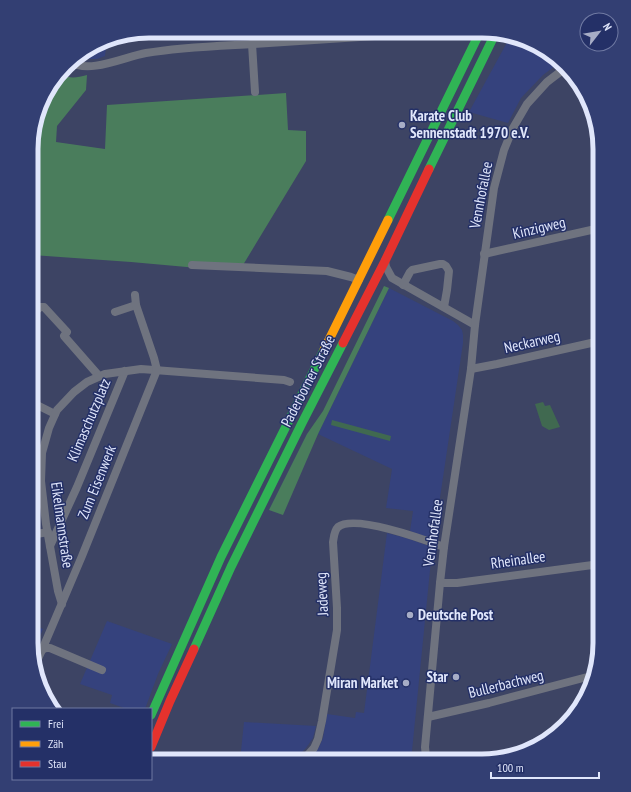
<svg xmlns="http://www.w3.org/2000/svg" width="631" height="792" font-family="'PT Sans Narrow',sans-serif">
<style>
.built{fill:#35427d}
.green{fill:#406950}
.forest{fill:#4a7d5c}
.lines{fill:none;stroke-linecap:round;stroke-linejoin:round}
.street{stroke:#6f737f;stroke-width:8}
.fast{stroke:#30b455;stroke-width:9}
.slow{stroke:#ff9f0a;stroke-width:9}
.jam{stroke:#e5322d;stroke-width:9}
.poi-dot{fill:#a7adc6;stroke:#243067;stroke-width:1.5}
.labels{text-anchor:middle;stroke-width:3;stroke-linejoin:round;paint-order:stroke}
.poi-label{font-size:15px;font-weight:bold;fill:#e0e6fb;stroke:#243067;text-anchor:start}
.street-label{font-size:15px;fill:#e0e6fb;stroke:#243067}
.rim{fill:none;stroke:#e0e6fb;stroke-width:5}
</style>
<rect width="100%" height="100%" fill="#3d4464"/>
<g class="built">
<polygon points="241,31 323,32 241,37"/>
<polygon points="510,37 548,51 559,63 543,75 521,98 508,123 469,112"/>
<polygon points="107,40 105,56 97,59 91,59 84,58 79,56"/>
<polygon points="389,288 453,321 458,325 462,330 463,335 463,343 434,538 429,538 410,531 413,511 386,508 392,469 318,434"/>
<polygon points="387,533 406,538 429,546 432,550 411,761 306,761 319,747 323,738 327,714 355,718 356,712 364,713"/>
<polygon points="107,621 172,644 158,674 145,709 127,709 110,703 112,695 80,684"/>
<polygon points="31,624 43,629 33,652 31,643"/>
<polygon points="244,722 316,726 313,738 306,748 297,757 287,761 240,761"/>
</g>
<g class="green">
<polygon points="543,402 545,406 550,405 560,427 549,430 542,426 535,404"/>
<polygon points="332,420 391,436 390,441 331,425"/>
</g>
<g class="forest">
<path d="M60,74C70,79 76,78 87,75L86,90L57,126L56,142L105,149L107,105L286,93L288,130L306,131V161L243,265L209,269L131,262L32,255V133L47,90Z"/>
<polygon points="384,286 389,288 318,434 283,515 269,510 307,434 323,411"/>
<path d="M515,749L522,751L489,761H483C492,752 503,750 515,749Z"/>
</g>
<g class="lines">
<g class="street">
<polyline points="252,44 255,92"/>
<path d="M70,62C90,74 124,57 146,53C181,47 217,46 253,44C293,41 334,39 375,36L394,32"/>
<polyline points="484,254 600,228"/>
<polyline points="385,261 386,267 392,278 475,325"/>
<polyline points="192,265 327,271 351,277 359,280"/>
<polyline points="403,285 410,272 412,270 440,264 443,264 446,266 449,271 447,290 444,307"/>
<polyline points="38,309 40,307 44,307 67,332 64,336 99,376"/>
<polyline points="115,312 136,305"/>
<polyline points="32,313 38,309 32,301"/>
<polyline points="471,369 497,364 600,341"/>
<polyline points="31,402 55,414"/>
<polyline points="31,469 41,470"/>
<polyline points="31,535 48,532"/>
<polyline points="50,546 77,487 125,371"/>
<polyline points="440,583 457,583 600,564"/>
<polyline points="62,604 58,591 46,524 41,481 42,453 49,428 57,410 74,392 87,382 105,374 141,369 284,380 290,382"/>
<polyline points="42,650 82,556 157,370 154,358 136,305 135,295"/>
<polyline points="36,663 42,650 46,648 50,648 102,670"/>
<polyline points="428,717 489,703 591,676"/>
<path d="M300,761L306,757L314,748L318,739L322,721L337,630V608L333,542C334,537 334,531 338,527C355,514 425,540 444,547"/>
<polyline points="425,761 426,757 425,747 440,583 444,547 471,369 475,325 494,188 504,150 513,128 527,104 547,82 564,69"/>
</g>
<g class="fast">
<polyline points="429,169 496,32"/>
<polyline points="388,220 480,32"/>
<polyline points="194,649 231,567 302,423 343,343"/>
<polyline points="151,715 221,557 324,350"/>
</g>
<polyline class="slow" points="324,350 388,220"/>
<g class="jam">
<polyline points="343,343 385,261 429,169"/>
<polyline points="151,747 170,701 194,649"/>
</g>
</g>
<g class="poi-dot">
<circle cx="402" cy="125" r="4"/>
<circle cx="410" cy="615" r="4"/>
<circle cx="456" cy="677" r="4"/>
<circle cx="406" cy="683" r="4"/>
</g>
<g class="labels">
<g class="poi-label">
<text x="410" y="121">Karate Club<tspan x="410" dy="17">Sennenstadt 1970 e.V.</tspan></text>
<text x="418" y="620">Deutsche Post</text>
<text x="448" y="682" text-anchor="end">Star</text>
<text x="398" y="688" text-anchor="end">Miran Market</text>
</g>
<g class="street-label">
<text transform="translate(481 195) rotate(-79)" y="5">Vennhofallee</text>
<text transform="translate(539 228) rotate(-13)" y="5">Kinzigweg</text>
<text transform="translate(532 342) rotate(-13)" y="5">Neckarweg</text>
<text transform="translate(308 381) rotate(-63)" y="5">Paderborner Straße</text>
<text transform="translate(89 420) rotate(-67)" y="5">Klimaschutzplatz</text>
<text transform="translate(97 482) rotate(-68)" y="5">Zum Eisenwerk</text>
<text transform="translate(62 525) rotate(82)" y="5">Eikelmannstraße</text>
<text transform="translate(433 533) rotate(-82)" y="5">Vennhofallee</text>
<text transform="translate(518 560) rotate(-8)" y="5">Rheinallee</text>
<text transform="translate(322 594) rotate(-93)" y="5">Jadeweg</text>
<text transform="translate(506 684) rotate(-14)" y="5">Bullerbachweg</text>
</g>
</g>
<path d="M0 0H631V792H0ZM149 38H482A111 111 0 0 1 593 149V643A111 111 0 0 1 482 754H149A111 111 0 0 1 38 643V149A111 111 0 0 1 149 38Z" fill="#333f73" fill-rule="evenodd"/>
<path class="rim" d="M149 38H482A111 111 0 0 1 593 149V643A111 111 0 0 1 482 754H149A111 111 0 0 1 38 643V149A111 111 0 0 1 149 38Z"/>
<rect x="12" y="708" width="140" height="72" fill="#243067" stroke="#6f79a2"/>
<rect x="20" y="721" width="20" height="6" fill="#30b455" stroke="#6f79a2"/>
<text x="48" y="728" font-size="12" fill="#e0e6fb">Frei</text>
<rect x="20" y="741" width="20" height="6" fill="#ff9f0a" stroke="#6f79a2"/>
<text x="48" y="748" font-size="12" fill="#e0e6fb">Zäh</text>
<rect x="20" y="761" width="20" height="6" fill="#e5322d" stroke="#6f79a2"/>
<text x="48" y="768" font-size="12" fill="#e0e6fb">Stau</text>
<g transform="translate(599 32) rotate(59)"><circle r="19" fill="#243067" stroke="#6f79a2"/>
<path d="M0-3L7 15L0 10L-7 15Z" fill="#a7adc6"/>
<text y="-6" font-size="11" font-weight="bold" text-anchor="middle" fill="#e0e6fb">N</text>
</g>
<path d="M491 772v6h108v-6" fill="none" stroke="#e0e6fb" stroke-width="2"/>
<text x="497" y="772" font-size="12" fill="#e0e6fb" stroke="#243067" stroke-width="3" paint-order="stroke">100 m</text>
</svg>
